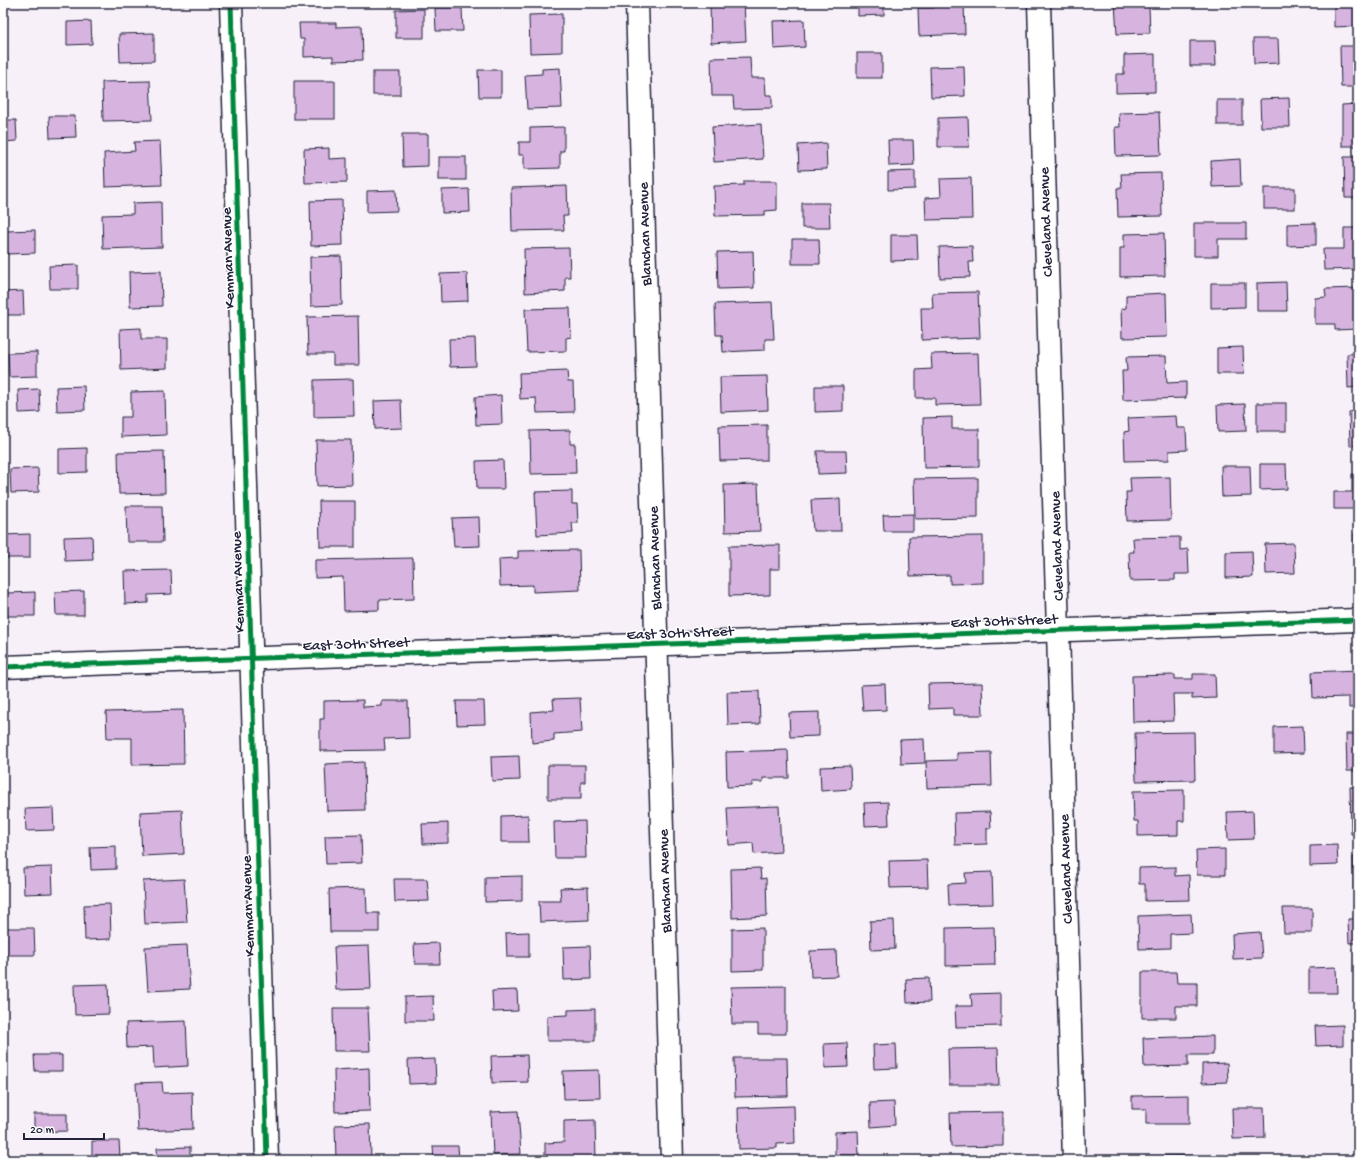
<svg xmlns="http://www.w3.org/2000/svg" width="1361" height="1163" font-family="'Gochi Hand',sans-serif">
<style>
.building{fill:#d6b4df;stroke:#22223b}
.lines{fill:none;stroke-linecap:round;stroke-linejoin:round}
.minor-casing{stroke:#22223b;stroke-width:25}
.minor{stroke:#fff;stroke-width:22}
.cycleway-casing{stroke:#fff;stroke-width:8}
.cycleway{stroke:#00873e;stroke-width:5}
.labels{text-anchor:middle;stroke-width:3;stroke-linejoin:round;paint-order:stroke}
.street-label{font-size:15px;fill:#22223b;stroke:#fff}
</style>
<rect width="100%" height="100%" fill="#f7f0f9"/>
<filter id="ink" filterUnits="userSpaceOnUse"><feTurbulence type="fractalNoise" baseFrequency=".025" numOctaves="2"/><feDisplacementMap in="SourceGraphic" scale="8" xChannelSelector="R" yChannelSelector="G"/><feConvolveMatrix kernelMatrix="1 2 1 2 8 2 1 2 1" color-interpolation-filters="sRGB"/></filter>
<g filter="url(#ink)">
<g class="building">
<polygon points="3,3 4,3 5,13 3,13"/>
<polygon points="710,3 744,3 746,41 711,43"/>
<polygon points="858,3 884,3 884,15 858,16"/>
<polygon points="934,3 964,3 965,34 919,36 918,8 934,8"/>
<polygon points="1115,3 1162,3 1162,5 1149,6 1150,33 1117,34"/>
<rect x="1209" y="3" width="28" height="1"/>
<polygon points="1334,3 1358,3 1358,26 1334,27"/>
<polygon points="435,8 462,8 463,31 436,31"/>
<polygon points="424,9 424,38 396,38 396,10"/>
<polygon points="562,14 562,52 530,53 529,15"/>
<polygon points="804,20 805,47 774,49 773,21"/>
<polygon points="91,21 92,44 67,45 67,22"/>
<polygon points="299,23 336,23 336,27 362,26 363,60 333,61 333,56 304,57 304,39 300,39"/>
<polygon points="154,33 154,61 120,62 119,34"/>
<polygon points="1253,39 1278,39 1279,63 1254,64"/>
<polygon points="1190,41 1215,41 1216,66 1190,66"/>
<polygon points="1340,46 1358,46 1358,87 1341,87"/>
<rect x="857" y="53" width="25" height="25"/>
<polygon points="1155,54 1155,92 1116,93 1116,74 1124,74 1124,55"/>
<polygon points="3,57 7,57 8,78 3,78"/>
<polygon points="750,57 751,78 765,78 766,95 772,95 772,108 734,109 733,96 712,96 711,58"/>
<polygon points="964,66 965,96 931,97 930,67"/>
<polygon points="560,68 562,108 527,109 525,75 542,74 542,69"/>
<polygon points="478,70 501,70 501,97 479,97"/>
<rect x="373" y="72" width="27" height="23"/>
<polygon points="150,81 152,120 103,121 102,82"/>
<rect x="294" y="81" width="41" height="38"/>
<polygon points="1289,98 1290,127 1261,127 1260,99"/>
<rect x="1217" y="100" width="25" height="25"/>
<polygon points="1358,104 1358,146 1342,146 1342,105"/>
<polygon points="1159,112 1161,155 1116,156 1115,127 1120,127 1119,113"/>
<polygon points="49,116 75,116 76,137 50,138"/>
<polygon points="968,117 969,147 938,147 938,118"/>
<polygon points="3,120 16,120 17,141 3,142"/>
<polygon points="761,124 763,159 714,162 712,127"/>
<polygon points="564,127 564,151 560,151 560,168 524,169 524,155 519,155 519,142 530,142 530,128"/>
<polygon points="402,134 428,134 428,166 403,167"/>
<polygon points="888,140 913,140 914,165 889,166"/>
<polygon points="160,141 162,185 105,187 104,153 135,151 134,142"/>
<polygon points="826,143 827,169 799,170 798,145"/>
<polygon points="329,148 329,159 347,158 347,182 305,183 304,149"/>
<rect x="439" y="157" width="27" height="23"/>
<polygon points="1344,157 1358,157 1358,198 1345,198"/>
<polygon points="1240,159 1241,186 1212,187 1211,161"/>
<polygon points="915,171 915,189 888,190 888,172"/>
<polygon points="1161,173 1162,216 1118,217 1117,188 1122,188 1121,174"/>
<polygon points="971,178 972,219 926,220 925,198 941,197 940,179"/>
<polygon points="744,181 777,181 777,210 765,211 765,215 715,216 714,186 744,185"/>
<polygon points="567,186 568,216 563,216 564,230 512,231 511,188"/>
<rect x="1264" y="188" width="31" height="21"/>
<polygon points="469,189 470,212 442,213 442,190"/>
<polygon points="396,190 397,211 367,212 367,191"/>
<polygon points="342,200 343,245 311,246 310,201"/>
<polygon points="161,202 162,247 103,249 102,215 133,214 133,203"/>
<polygon points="802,203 829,203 830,228 802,228"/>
<polygon points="1194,223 1246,223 1246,239 1218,239 1218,256 1194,256"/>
<polygon points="1316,223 1316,245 1287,246 1287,224"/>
<polygon points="1344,228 1358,228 1358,269 1324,270 1323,249 1344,249"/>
<polygon points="35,230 35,253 7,254 6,231"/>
<polygon points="1164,233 1165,276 1120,277 1120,248 1124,248 1124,234"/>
<polygon points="891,235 917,235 918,260 891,261"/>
<polygon points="792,239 819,239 820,264 792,264"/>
<polygon points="972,246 973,262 969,262 970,277 940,278 939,247"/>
<polygon points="569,248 570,277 565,277 565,291 525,293 524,249"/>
<polygon points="753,251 754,288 718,289 717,252"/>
<polygon points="341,256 342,305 311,306 310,257"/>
<polygon points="78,265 78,289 50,289 49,266"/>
<polygon points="161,271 162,306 130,307 129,272"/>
<polygon points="467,273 468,301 441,302 440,274"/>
<polygon points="1286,282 1287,311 1257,311 1257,283"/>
<polygon points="1211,283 1245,283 1245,307 1211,308"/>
<polygon points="1358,288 1358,329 1335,330 1335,324 1315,324 1315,298 1326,297 1325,289"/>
<polygon points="23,291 24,315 3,315 3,292"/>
<polygon points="978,292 980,338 922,340 921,308 933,308 932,293"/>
<polygon points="1166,293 1167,337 1122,338 1121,309 1126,308 1126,295"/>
<polygon points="772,302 774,339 765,339 765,350 723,352 722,335 716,335 715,304"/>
<polygon points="570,308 571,337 566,338 566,351 527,352 525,309"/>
<polygon points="358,316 359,365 333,365 333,354 308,354 307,317"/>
<polygon points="141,328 141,339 167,339 167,368 121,370 120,329"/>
<polygon points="475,338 476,366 450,367 449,339"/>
<polygon points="1243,347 1244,374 1217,374 1217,348"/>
<polygon points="37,352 37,376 9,377 8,353"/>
<polygon points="978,353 980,404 935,405 935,398 916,398 916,370 932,369 931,354"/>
<polygon points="1358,353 1358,387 1348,388 1347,354"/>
<polygon points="1166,356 1167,383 1186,382 1186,398 1123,400 1122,371 1127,371 1126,357"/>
<polygon points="567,371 568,382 573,382 574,412 537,413 536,398 520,399 519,373"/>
<polygon points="767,376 768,410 721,412 720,377"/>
<polygon points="353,379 354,416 314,417 314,380"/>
<polygon points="84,386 85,410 57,411 56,387"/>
<polygon points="815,386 843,386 843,411 815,412"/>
<polygon points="39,389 40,412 19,413 18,390"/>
<polygon points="165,391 166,435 121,437 121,417 131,417 131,392"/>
<polygon points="501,395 502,424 476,425 475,397"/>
<polygon points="401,400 402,428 375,429 374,401"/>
<rect x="1257" y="403" width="29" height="28"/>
<polygon points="1245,404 1246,431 1218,432 1217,405"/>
<polygon points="1358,411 1358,445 1350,446 1349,412"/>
<polygon points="1176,416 1177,428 1186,428 1187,450 1169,451 1169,460 1125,461 1124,432 1129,431 1128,418"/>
<polygon points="952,417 952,429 979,429 979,467 924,468 923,418"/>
<polygon points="767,425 767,460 720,461 719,426"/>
<polygon points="570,430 570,444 575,444 576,473 531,474 530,431"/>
<polygon points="316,440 351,440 352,485 317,486"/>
<polygon points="87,448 87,472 59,473 59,449"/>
<polygon points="164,451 165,493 119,494 118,452"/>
<polygon points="817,451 846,451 847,473 818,474"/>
<polygon points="503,460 504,489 477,489 476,461"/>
<polygon points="1260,464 1286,464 1287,489 1260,490"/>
<polygon points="1221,466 1250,466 1251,496 1222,497"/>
<polygon points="38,468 39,492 11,493 10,469"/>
<polygon points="1352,474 1358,474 1358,509 1334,509 1334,492 1352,492"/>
<polygon points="1170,477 1171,520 1127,521 1126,492 1131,492 1130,478"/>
<polygon points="978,478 978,518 915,519 914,479"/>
<polygon points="758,484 760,531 725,532 724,485"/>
<polygon points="572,491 572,504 577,504 578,523 572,523 573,533 537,535 535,492"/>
<polygon points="840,499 841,531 813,531 811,500"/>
<polygon points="319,501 355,501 355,547 320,547"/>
<polygon points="126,506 162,506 163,542 127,542"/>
<polygon points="913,514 913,531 884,531 883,515"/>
<polygon points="479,517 480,546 454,547 452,518"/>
<polygon points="30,534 30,558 3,558 3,535"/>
<polygon points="1354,534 1358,534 1358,565 1355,565"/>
<polygon points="92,536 93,560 65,561 64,537"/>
<polygon points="983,536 983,583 950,584 950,575 910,576 909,537"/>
<polygon points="1180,537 1180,550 1188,549 1189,574 1175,574 1175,580 1130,581 1129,552 1134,552 1133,538"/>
<polygon points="1294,543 1295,573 1266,574 1265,544"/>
<polygon points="780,545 780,569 770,569 770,595 729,596 729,546"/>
<polygon points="579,550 580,590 533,592 533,585 500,586 499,559 518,558 518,551"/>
<polygon points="1252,551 1253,577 1226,578 1226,552"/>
<polygon points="413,558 414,599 379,600 379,610 344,611 343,577 315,578 315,560"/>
<polygon points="171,570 172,594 148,595 148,603 125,604 124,571"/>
<polygon points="84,591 84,615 56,615 55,592"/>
<polygon points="35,592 35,616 7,616 6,593"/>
<polygon points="1358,670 1358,707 1349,708 1349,697 1313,698 1312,672"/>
<polygon points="1193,674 1215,674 1216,698 1192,699 1192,694 1173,694 1174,721 1133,722 1132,676 1175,675 1175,679 1193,679"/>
<polygon points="982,683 983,715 953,715 953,708 929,709 928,684"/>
<polygon points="885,684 886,710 863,711 861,685"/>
<polygon points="759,691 760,724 728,725 727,692"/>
<polygon points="580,698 582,732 554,734 554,741 532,743 531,712 554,710 553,699"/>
<polygon points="363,700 363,707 382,706 382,701 408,701 409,738 384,739 385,750 320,751 320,719 324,719 324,701"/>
<polygon points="456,701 484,701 485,724 457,725"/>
<polygon points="183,710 184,764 132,765 132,738 107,738 106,712"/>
<polygon points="819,712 819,736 790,737 789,713"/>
<polygon points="1303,726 1304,753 1274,754 1274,727"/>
<polygon points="1194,732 1195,780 1136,781 1135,733"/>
<polygon points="1346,734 1358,734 1358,771 1347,771"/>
<polygon points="924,739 925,763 901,764 900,740"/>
<polygon points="788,750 789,778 763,778 763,782 752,782 752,786 727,787 726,752"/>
<polygon points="991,752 992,786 927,788 926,761 957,760 957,753"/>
<polygon points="519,756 520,780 492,781 491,757"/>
<polygon points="364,762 365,810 327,811 325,764"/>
<polygon points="548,765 585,765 585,782 581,782 581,799 548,799"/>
<polygon points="850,766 851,789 821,791 820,767"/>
<polygon points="1350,787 1358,787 1358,834 1351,834"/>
<polygon points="1184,790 1184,821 1178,821 1178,835 1138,836 1138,821 1134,821 1133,791"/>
<polygon points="888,802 889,825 865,826 864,803"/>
<polygon points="779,806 781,852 754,854 753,843 729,845 727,808"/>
<polygon points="53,808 54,830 26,831 25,809"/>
<polygon points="182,810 184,854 142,856 140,812"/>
<polygon points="1253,811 1254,839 1228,840 1227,812"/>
<polygon points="990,812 991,828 987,828 987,844 955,845 954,813"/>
<polygon points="528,815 529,842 501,842 501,816"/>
<polygon points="585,821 586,858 555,858 554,822"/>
<polygon points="448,823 448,843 423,844 422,824"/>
<polygon points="361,835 362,863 326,864 325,836"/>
<polygon points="1337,845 1338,865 1310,866 1310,846"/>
<polygon points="116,846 116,869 91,870 90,847"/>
<polygon points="1225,849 1225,875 1197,875 1196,850"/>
<polygon points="1353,857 1358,857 1358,895 1354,895"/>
<polygon points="927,860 928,887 890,888 889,861"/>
<polygon points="52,867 53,893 24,894 23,868"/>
<polygon points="1175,867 1175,876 1189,875 1190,900 1145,901 1145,884 1139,884 1139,868"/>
<polygon points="760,868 761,879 766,878 767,916 732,918 731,869"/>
<polygon points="992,872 993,904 949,905 948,884 966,883 965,873"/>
<polygon points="522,876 522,901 485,902 485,877"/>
<polygon points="184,879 187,922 145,924 143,881"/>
<polygon points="394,879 427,879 429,901 395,902"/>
<polygon points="588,887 589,920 540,922 539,901 561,901 560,888"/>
<polygon points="366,888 367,913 379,913 379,932 330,932 329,889"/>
<polygon points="110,904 111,939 85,940 84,905"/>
<polygon points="1283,908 1312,908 1312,933 1284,933"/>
<polygon points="1191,914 1192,933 1170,934 1170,948 1139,949 1138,916"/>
<polygon points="1354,914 1358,914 1358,943 1349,943 1348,919 1354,919"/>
<polygon points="894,920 895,949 871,950 870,921"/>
<polygon points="994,927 995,965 946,966 946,928"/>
<polygon points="3,928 34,928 35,955 3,955"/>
<polygon points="763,928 763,970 732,971 732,929"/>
<polygon points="529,932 529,957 507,957 506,933"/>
<polygon points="1260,932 1262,958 1233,959 1232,934"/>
<polygon points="439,943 440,964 415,964 414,944"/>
<polygon points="187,945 190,989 148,991 145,947"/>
<polygon points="369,946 371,989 336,990 334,947"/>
<polygon points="590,946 591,979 564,980 563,947"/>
<polygon points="836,950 837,976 811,977 810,951"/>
<polygon points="1336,967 1337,993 1309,993 1309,968"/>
<polygon points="1142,972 1176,972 1177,983 1197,983 1197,1006 1176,1006 1176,1018 1142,1018"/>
<polygon points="929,978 930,1002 907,1003 906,979"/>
<polygon points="108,984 109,1014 75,1015 74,985"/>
<polygon points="786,986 786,1034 758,1034 758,1024 732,1024 731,987"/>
<polygon points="517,990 518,1011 493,1012 492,991"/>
<polygon points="1001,993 1001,1026 956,1027 955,1006 972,1006 971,994"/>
<polygon points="433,996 434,1021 405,1021 405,997"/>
<polygon points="333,1008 368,1008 370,1051 334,1051"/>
<polygon points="595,1009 595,1041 547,1041 547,1016 568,1015 568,1010"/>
<polygon points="186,1021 188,1066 154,1068 153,1047 127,1048 126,1023"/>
<polygon points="1343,1025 1343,1045 1316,1046 1315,1026"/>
<polygon points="1213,1036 1213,1055 1188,1055 1188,1066 1144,1067 1143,1038"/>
<polygon points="847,1043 848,1067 825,1068 824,1044"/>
<polygon points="896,1044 897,1068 874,1069 873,1045"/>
<polygon points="998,1048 999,1085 949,1085 948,1049"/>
<polygon points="34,1055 62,1055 62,1071 35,1071"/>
<polygon points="527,1055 528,1082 492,1083 491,1056"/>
<polygon points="734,1058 787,1058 788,1096 735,1097"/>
<polygon points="435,1059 436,1083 409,1084 408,1060"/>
<polygon points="1227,1063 1228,1082 1202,1083 1202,1064"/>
<polygon points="369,1068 370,1111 335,1112 334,1070"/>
<polygon points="599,1070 600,1098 564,1099 563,1071"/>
<polygon points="162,1082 163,1093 192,1092 193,1129 138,1131 136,1083"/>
<polygon points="1189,1095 1189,1124 1146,1124 1146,1109 1132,1109 1132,1096"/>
<polygon points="894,1102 895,1125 871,1127 870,1103"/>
<polygon points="794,1106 795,1143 777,1144 777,1148 739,1149 738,1108"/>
<polygon points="1232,1108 1264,1108 1265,1138 1233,1139"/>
<polygon points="518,1111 521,1154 493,1155 491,1112"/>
<polygon points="1003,1112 1003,1146 951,1147 950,1113"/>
<polygon points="34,1114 67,1114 67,1131 34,1132"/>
<polygon points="595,1120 596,1160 545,1160 545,1143 564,1142 564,1121"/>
<polygon points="370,1124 371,1160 336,1160 335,1125"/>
<polygon points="858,1131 859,1155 835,1155 835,1132"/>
<polygon points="92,1141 119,1141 120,1157 92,1158"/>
<polygon points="433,1146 458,1146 459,1160 434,1160"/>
<polygon points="190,1147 190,1160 158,1160 157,1148"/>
<polygon points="1225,1155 1225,1160 1151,1160 1151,1156"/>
</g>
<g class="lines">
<g class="minor-casing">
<g id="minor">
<polyline points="231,3 267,1160"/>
<polyline points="637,3 672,1160"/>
<polyline points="1039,3 1074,1160"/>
<polyline points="3,667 1358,620"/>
</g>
</g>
<use href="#minor" class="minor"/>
<g class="cycleway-casing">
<g id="cycleway">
<polyline points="231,3 267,1160"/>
<polyline points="3,667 1358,620"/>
</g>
</g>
<use href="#cycleway" class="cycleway"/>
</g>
</g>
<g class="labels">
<g class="street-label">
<text transform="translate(1045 222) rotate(-92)" y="5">Cleveland Avenue</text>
<text transform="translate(644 234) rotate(-92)" y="5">Blanchan Avenue</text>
<text transform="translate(227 258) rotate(-92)" y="5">Kemman Avenue</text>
<text transform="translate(1056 546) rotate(-92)" y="5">Cleveland Avenue</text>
<text transform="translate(654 558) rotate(-92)" y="5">Blanchan Avenue</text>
<text transform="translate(237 582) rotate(-92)" y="5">Kemman Avenue</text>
<text transform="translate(1004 620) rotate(-2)" y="5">East 30th Street</text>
<text transform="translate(680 632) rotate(-2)" y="5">East 30th Street</text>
<text transform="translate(356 643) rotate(-2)" y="5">East 30th Street</text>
<text transform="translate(1065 869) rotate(-92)" y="5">Cleveland Avenue</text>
<text transform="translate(664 881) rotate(-92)" y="5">Blanchan Avenue</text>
<text transform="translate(247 906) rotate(-92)" y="5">Kemman Avenue</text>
</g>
</g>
<rect width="1361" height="1163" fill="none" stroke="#fff" stroke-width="16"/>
<rect x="8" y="8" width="1345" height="1147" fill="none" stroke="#22223b" stroke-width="1.5" filter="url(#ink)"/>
<path d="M24 1133v6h80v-6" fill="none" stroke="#22223b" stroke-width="2"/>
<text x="30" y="1133" font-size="12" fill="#22223b" stroke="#ffffff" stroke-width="3" paint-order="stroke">20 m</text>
</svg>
